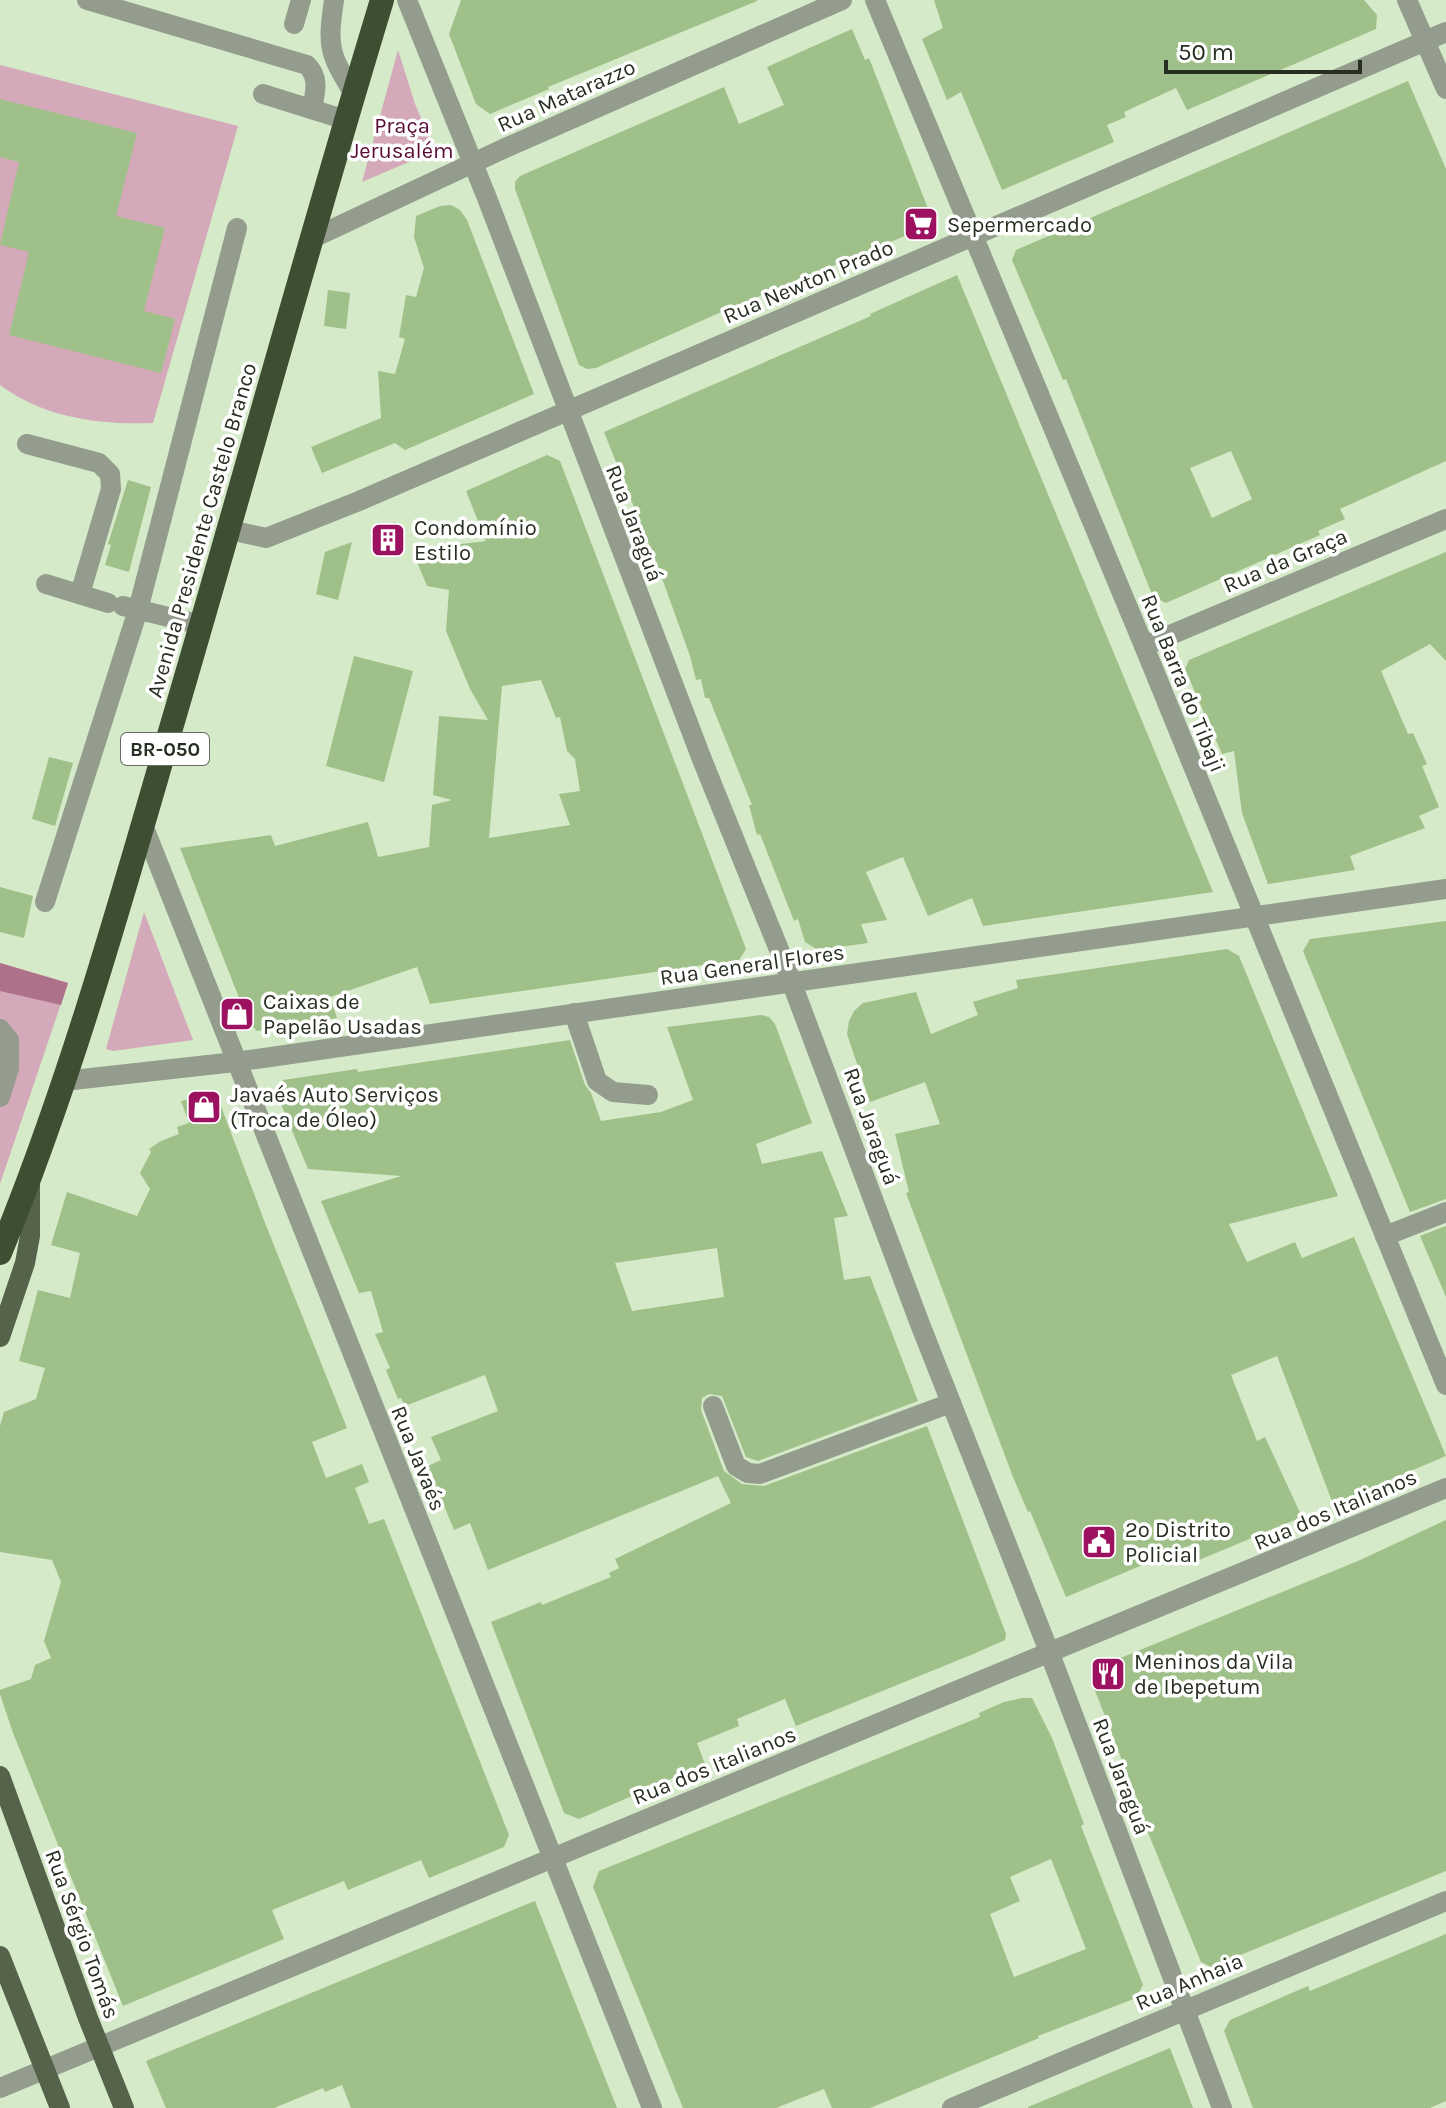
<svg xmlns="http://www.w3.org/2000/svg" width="1446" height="2108" font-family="Karla,sans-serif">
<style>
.green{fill:#d4a9b9}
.water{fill:#ae718a}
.building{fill:#9fc088;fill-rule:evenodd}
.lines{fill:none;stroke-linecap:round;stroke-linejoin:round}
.minor{stroke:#949c8e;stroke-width:20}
.major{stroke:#54634a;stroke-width:20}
.highway{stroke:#3e4e32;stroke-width:24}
.labels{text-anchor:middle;stroke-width:7;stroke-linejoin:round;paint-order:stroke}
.shield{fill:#fff;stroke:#686d64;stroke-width:2}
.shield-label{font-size:20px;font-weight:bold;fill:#272e22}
.street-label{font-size:22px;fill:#272e22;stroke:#fff}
.park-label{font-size:22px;fill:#580b35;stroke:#fff}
.poi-label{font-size:22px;fill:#272e22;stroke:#fff;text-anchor:start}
</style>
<rect width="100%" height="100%" fill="#d5eac8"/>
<g class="green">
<polygon points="398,50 415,104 435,151 362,182"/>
<path d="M0,65L238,126L153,423C100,425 44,418 0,385Z"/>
<polygon points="144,912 193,1040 113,1051 106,1049"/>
<polygon points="0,963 68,983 0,1184"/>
</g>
<polygon class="water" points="0,963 68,983 61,1005 0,991"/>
<g class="building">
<polygon points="461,0 757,0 757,1 548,87 549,89 490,114 476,104 449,34"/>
<polygon points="934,0 1364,0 1377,15 1376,29 1187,110 1176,88 1124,112 1126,117 1107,125 1114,142 1002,190 961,92 947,100 922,39 943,28"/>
<polygon points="852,29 865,60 869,58 934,224 719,313 596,368 587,369 579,365 515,189 515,182 520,176 724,87 739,124 784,105 767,67"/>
<path d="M1408,81L1446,169V461L1340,509L1345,519L1318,531L1320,535L1166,603L1153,597L1066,379L1063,380L1012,260L1016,250ZM1231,451L1252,499L1212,518L1190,468Z"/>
<polygon points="0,99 137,133 116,216 165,228 144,311 175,319 161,373 9,335 29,252 0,245 19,162 0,157"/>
<polygon points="451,205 460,210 467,220 534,394 405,450 395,443 322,473 311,447 381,418 378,371 395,374 405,339 399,337 406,295 416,297 424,268 414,237 416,216 440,206"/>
<polygon points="957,275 1213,892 983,926 972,898 928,916 903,857 866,872 887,920 861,924 868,943 818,950 805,942 798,919 794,921 760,834 757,835 749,805 752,805 709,698 705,698 701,679 696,680 690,656 658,567 604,432 871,316 870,314"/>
<polygon points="328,290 350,293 346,329 324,326"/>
<path d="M547,455L560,461L746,949L739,960L430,1004L417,967L330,997L337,1018L257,1031L249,1023L180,848L271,835L275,846L368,822L378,857L429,847L432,805L452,800L433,795L439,716L488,720L470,689L446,631L449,590L427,586L412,550L486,541L466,491ZM541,680L556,718L560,717L567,751L575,759L580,791L559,794L570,825L489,838L502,686Z"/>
<polygon points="128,480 151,487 129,572 105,565 111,545 108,544"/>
<polygon points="395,522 405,547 381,556 372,533"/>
<polygon points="352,542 338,600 316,594 325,552"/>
<polygon points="1446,552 1446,661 1430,644 1381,671 1408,734 1413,733 1427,764 1422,766 1439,807 1419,816 1425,828 1350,856 1355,870 1268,884 1242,813 1234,751 1222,754 1185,669 1189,660"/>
<polygon points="354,656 413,671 384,782 326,766"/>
<polygon points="49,757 73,763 55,826 32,819"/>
<polygon points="0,887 33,896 24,938 0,932"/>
<polygon points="1446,921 1446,1199 1410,1212 1303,951 1310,939"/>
<polygon points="1227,949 1239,956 1338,1196 1229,1224 1247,1262 1295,1242 1302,1258 1354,1237 1446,1456 1333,1504 1277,1356 1231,1375 1257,1441 1265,1437 1302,1517 1199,1560 1193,1544 1066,1597 1030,1511 1028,1512 1013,1477 906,1193 909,1192 895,1134 940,1124 925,1082 870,1102 847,1034 849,1021 854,1011 863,1003 916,992 931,1034 978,1015 973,1002 1018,988 1016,980"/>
<path d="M761,1015L769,1017L775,1024L812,1123L756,1144L762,1164L822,1151L848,1216L834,1218L844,1280L870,1276L918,1401L758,1461L746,1457L722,1396L709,1394L702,1398L701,1410L724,1471L742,1484L764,1486L927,1426L1006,1634L1005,1640L971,1655L796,1726L785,1699L737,1719L739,1726L697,1743L705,1764L579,1819L564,1813L491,1622L541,1602L542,1605L611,1577L609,1573L619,1568L615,1559L731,1503L718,1476L488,1570L470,1523L454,1530L428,1466L441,1460L431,1437L498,1411L485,1375L405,1406L401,1398L398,1399L386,1370L390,1368L375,1334L383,1332L371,1291L359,1293L321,1201L401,1176L308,1169L276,1092L283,1080L357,1069L358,1072L570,1040L585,1085L591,1093L601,1121L661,1112L693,1100L667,1027ZM717,1248L724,1297L632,1311L615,1263Z"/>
<polygon points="216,1093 265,1223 347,1428 312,1442 326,1478 362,1464 369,1482 355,1488 369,1524 384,1519 509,1835 504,1847 429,1878 421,1860 348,1890 344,1881 272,1910 284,1939 123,2006 13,1733 0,1694 0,1690 31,1679 35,1665 51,1658 44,1641 61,1582 52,1560 0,1552 0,1426 4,1412 36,1399 45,1368 19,1361 38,1290 70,1298 80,1253 51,1245 67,1192 137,1216 150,1189 140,1173 151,1152 149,1149 161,1141 179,1134 177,1127 189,1123 181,1101"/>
<polygon points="1446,1226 1446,1297 1420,1236"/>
<polygon points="1446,1520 1446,1871 1211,1967 1201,1962 1142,1818 1144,1817 1091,1680 1096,1668 1358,1561"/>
<path d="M1022,1698H1032L1052,1738L1084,1824L1081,1826L1143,1985L1136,1998L1038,2036L1039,2038L870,2108H832L824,2089L776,2108H683L593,1887L599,1871L980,1717L979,1713L1004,1702ZM1051,1859L1086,1949L1014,1977L990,1914L1020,1901L1010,1877Z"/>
<polygon points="535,1901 617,2108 351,2108 342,2085 325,2092 323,2088 274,2108 166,2108 146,2061"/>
<polygon points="1446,1934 1446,2101 1430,2108 1253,2108 1224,2031 1230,2020 1308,1986 1310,1991"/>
<polygon points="1170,2048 1193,2108 1028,2108 1028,2107"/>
</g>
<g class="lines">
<g class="minor">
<path d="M87,0L307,65C320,78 315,93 312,109"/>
<path d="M334,0C327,48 329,53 354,94"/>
<polyline points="407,0 487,198 703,762 782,957 920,1324 1050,1654 1222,2108"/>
<polyline points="875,0 1144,646 1446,1385"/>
<polyline points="1407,0 1446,89"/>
<polyline points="294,24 301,0"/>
<polyline points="263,94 346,120"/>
<polyline points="311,239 503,149 842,0"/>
<polyline points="27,444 99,463 110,474 111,489 80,594"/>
<polyline points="230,530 266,538 359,501 1446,32"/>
<polyline points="46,584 108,603"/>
<polyline points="123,606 202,625"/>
<polyline points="1144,646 1446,519"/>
<polyline points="143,825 652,2108"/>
<polyline points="45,902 138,610 237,228"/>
<polyline points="574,1013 597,1081 613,1092 648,1095"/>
<polyline points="0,1029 9,1040 9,1068 0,1097"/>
<polyline points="64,1081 235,1062 1446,889"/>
<polyline points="1385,1236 1446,1212"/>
<polyline points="713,1406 736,1466 748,1473 760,1474 951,1403"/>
<path d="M0,2088C481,1886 965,1689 1446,1488"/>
<polyline points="952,2108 1446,1901"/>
</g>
<g class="major">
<polyline points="0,1337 25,1263 30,1236 30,1182"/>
<polyline points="0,1776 88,2018 124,2108"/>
<polyline points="0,1956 60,2108"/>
</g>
<path class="highway" d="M0,1253C67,1090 115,921 164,752C238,502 306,250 382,0"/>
</g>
<defs>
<g id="supermarket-square" transform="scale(1.8)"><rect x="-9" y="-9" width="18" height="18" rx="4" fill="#9c1160" stroke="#fff"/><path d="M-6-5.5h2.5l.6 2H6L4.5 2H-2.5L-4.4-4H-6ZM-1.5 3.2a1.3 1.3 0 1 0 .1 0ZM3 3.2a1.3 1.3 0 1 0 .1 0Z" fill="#fff"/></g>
<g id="building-square" transform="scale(1.8)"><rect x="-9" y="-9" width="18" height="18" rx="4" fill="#9c1160" stroke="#fff"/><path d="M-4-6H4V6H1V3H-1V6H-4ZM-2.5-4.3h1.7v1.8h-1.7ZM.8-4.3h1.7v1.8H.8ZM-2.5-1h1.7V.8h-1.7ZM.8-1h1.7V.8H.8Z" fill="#fff"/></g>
<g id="shop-square" transform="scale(1.8)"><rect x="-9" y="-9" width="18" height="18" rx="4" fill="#9c1160" stroke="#fff"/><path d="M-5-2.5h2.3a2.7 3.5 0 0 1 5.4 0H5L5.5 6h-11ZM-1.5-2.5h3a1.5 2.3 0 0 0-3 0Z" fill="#fff"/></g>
<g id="civic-square" transform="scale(1.8)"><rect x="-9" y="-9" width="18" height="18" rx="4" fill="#9c1160" stroke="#fff"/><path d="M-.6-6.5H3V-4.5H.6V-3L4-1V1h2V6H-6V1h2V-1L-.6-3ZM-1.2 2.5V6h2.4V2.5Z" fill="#fff"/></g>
<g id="restaurant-square" transform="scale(1.8)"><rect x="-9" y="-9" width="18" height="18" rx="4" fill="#9c1160" stroke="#fff"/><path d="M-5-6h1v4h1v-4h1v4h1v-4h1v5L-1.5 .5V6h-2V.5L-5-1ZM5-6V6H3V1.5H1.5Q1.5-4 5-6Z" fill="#fff"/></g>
</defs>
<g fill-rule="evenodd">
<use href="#supermarket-square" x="921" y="224"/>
<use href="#building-square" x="388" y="540"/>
<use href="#shop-square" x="237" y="1014"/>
<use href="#shop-square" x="204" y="1107"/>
<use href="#civic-square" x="1099" y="1542"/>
<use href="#restaurant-square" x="1108" y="1674"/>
</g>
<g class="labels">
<rect class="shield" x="121" y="733" width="88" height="32" rx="6"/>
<g class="shield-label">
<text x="165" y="756">BR-050</text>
</g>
<g class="street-label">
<text transform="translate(566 95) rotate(-24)" y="8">Rua Matarazzo</text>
<text transform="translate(808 281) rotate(-23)" y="8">Rua Newton Prado</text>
<text transform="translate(635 523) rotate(69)" y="8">Rua Jaraguá</text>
<text transform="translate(201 530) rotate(-74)" y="8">Avenida Presidente Castelo Branco</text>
<text transform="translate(1285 560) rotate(-23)" y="8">Rua da Graça</text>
<text transform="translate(1184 683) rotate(68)" y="8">Rua Barra do Tibaji</text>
<text transform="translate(752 964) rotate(-8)" y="8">Rua General Flores</text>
<text transform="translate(872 1126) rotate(70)" y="8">Rua Jaraguá</text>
<text transform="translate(419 1458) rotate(68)" y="8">Rua Javaés</text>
<text transform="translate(1335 1509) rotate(-23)" y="8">Rua dos Italianos</text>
<text transform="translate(714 1765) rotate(-22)" y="8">Rua dos Italianos</text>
<text transform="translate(1122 1776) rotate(69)" y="8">Rua Jaraguá</text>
<text transform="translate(83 1934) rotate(70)" y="8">Rua Sérgio Tomás</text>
<text transform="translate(1189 1981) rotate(-23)" y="8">Rua Anhaia</text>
</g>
<g class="park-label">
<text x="402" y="133">Praça<tspan x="402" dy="25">Jerusalém</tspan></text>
</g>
<g class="poi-label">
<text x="947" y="232">Sepermercado</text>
<text x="414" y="535">Condomínio<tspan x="414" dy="25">Estilo</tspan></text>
<text x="263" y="1009">Caixas de<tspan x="263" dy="25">Papelão Usadas</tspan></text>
<text x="230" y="1102">Javaés Auto Serviços<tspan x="230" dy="25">(Troca de Óleo)</tspan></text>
<text x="1125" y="1537">2º Distrito<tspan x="1125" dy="25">Policial</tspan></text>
<text x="1134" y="1669">Meninos da Vila<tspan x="1134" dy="25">de Ibepetum</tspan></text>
</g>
</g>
<path d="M1166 60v12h194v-12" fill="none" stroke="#272e22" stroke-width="4"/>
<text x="1178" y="60" font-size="24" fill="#272e22" stroke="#ffffff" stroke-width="6" paint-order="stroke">50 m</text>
</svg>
